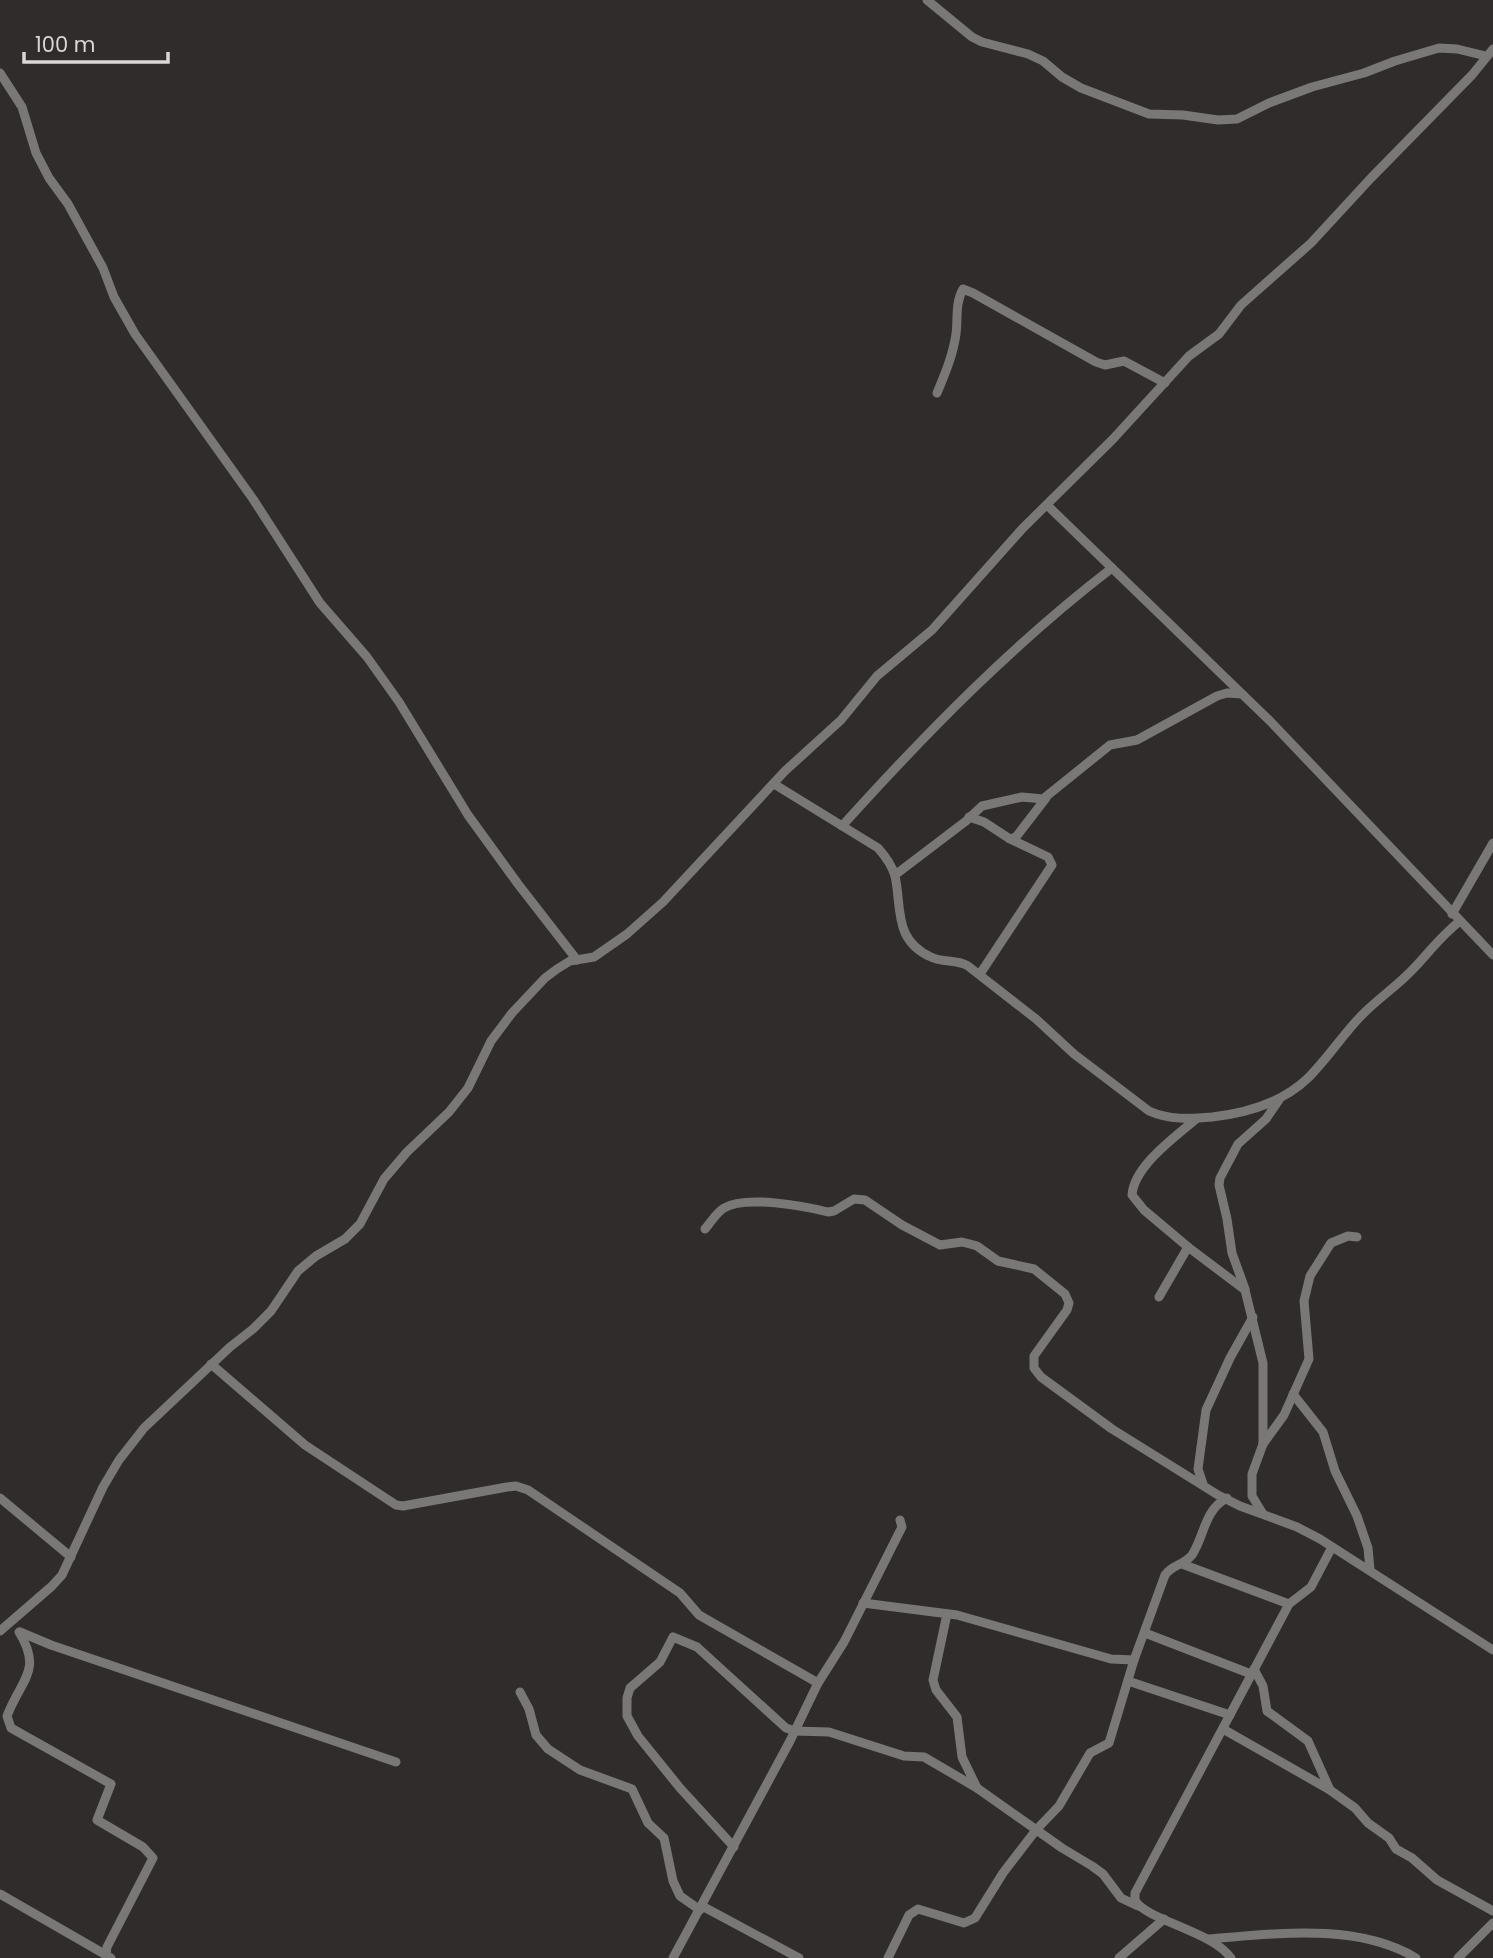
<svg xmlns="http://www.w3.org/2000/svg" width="1493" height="1958" font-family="Poppins,sans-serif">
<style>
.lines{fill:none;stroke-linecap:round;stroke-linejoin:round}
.street{stroke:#797877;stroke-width:9}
</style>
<rect width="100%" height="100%" fill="#2f2c2b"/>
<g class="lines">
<g class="street">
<polyline points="927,0 972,37 982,42 1028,54 1043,61 1062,77 1081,88 1149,114 1183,115 1218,120 1237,119 1269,103 1312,87 1364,73 1395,61 1439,48 1457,49 1486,56"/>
<polyline points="0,73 22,107 36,153 49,178 68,204 103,268 114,297 135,334 253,499 320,603 367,657 399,702 468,815 518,884 577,960"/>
<path d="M937,393C945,374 953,355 956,334C958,319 955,303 963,289L973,293L1096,362L1105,365L1124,361L1165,383"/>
<polyline points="1047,505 1270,721 1493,955"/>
<path d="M774,784L878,848C886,857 892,865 895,876C902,907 893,940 931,957C943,963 957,959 968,966L1036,1019L1074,1054L1149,1111C1169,1120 1190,1119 1212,1117C1247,1113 1282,1103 1308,1078C1327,1059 1342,1036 1360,1017C1377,999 1399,985 1415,967C1430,951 1442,935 1460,921"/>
<polyline points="969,817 984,822 1010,839 1016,837 1046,798"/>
<path d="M842,826C926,733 1013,644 1112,568"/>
<polyline points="895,875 966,821 982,806 1022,797 1043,799 1110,745 1137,740 1217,696 1227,693 1242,694"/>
<polyline points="1452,914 1493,843"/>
<polyline points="980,974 1052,865 1048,857 1010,839"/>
<path d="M1196,1119C1175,1137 1134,1166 1132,1195L1144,1210L1188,1247L1245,1290L1263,1363V1444"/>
<path d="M705,1229C711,1222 716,1213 724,1208C745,1195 804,1206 828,1212L834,1211L854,1199L865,1200L902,1225L940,1245L962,1242L970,1244L977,1246L998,1261L1034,1269L1065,1294L1069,1303L1067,1310L1034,1356V1368L1041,1377L1112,1429L1218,1495L1240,1506L1297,1527L1320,1539L1493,1650"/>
<polyline points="1245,1289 1232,1253 1227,1219 1219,1185 1220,1178 1238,1144 1266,1119 1279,1100"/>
<polyline points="1159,1297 1188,1247"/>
<polyline points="211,1364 305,1445 396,1505 403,1506 507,1487 516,1486 528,1490 680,1593 699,1615 818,1683"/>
<polyline points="1293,1394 1323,1432 1335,1471 1357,1516 1368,1548 1370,1570"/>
<polyline points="1203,1484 1198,1469 1206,1410 1230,1358 1253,1317"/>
<polyline points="0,1498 71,1557"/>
<polyline points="1263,1514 1252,1496 1252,1474 1263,1444 1284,1415 1309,1359 1304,1301 1310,1276 1331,1243 1348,1236 1357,1237"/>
<polyline points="1182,1564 1289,1604"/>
<polyline points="863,1603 957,1615 1111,1659 1134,1660"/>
<polyline points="947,1614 933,1680 936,1690 957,1717 962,1757 977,1788"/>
<polyline points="0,1631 52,1586 62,1575 103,1487 119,1460 144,1428 230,1347 253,1329 271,1311 298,1271 316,1256 345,1239 360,1224 384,1179 407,1152 449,1112 468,1088 491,1041 512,1013 545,978 557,969 570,961 594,957 627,934 663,902 785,771 841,720 877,676 932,630 1023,528 1113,439 1189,356 1219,334 1241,305 1311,243 1371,178 1472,75 1493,49"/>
<path d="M19,1632C43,1671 21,1679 7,1716L11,1728L111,1784L97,1820L143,1847L153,1858L107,1947L106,1955L111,1958"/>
<polyline points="20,1632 51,1645 396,1762"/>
<polyline points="1145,1633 1251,1674"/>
<polyline points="1254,1669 1263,1686 1267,1711 1308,1741 1330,1790"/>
<polyline points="1128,1681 1230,1715"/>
<polyline points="520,1692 529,1709 536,1735 548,1749 580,1770 632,1789 648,1823 664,1838 673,1881 680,1896 700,1910"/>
<polyline points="1223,1729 1330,1790 1355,1808 1368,1823 1389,1838 1396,1849 1412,1858 1437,1880 1493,1911"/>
<polyline points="734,1847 680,1788 638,1736 627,1716 627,1698 630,1688 660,1662 673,1637 697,1647 786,1728 795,1731 829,1732 904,1756 924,1757 977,1788 1062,1848 1092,1866 1103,1874 1121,1898 1138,1906"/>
<polyline points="0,1894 106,1955"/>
<polyline points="702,1906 799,1958"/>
<path d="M1208,1939C1274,1934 1356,1922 1416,1958"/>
<polyline points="673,1958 790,1741 818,1683 844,1642 902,1527 900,1520"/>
<path d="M888,1958L909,1915L918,1909L964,1923L975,1918L1003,1873L1036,1830L1059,1806L1090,1753L1109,1743L1134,1660L1165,1575C1172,1565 1184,1565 1192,1555C1205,1535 1204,1510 1227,1498"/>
<polyline points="1119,1958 1164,1919"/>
<path d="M1231,1958C1212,1931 1145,1920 1135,1900V1893L1289,1604L1311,1587L1332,1547"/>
<polyline points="1458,1958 1493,1923"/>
</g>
</g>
<path d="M24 52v10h144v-10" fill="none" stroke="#d9d7d7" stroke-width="3.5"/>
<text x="35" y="52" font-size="21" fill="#d9d7d7" stroke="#2f2c2b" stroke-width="5" paint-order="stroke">100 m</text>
</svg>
